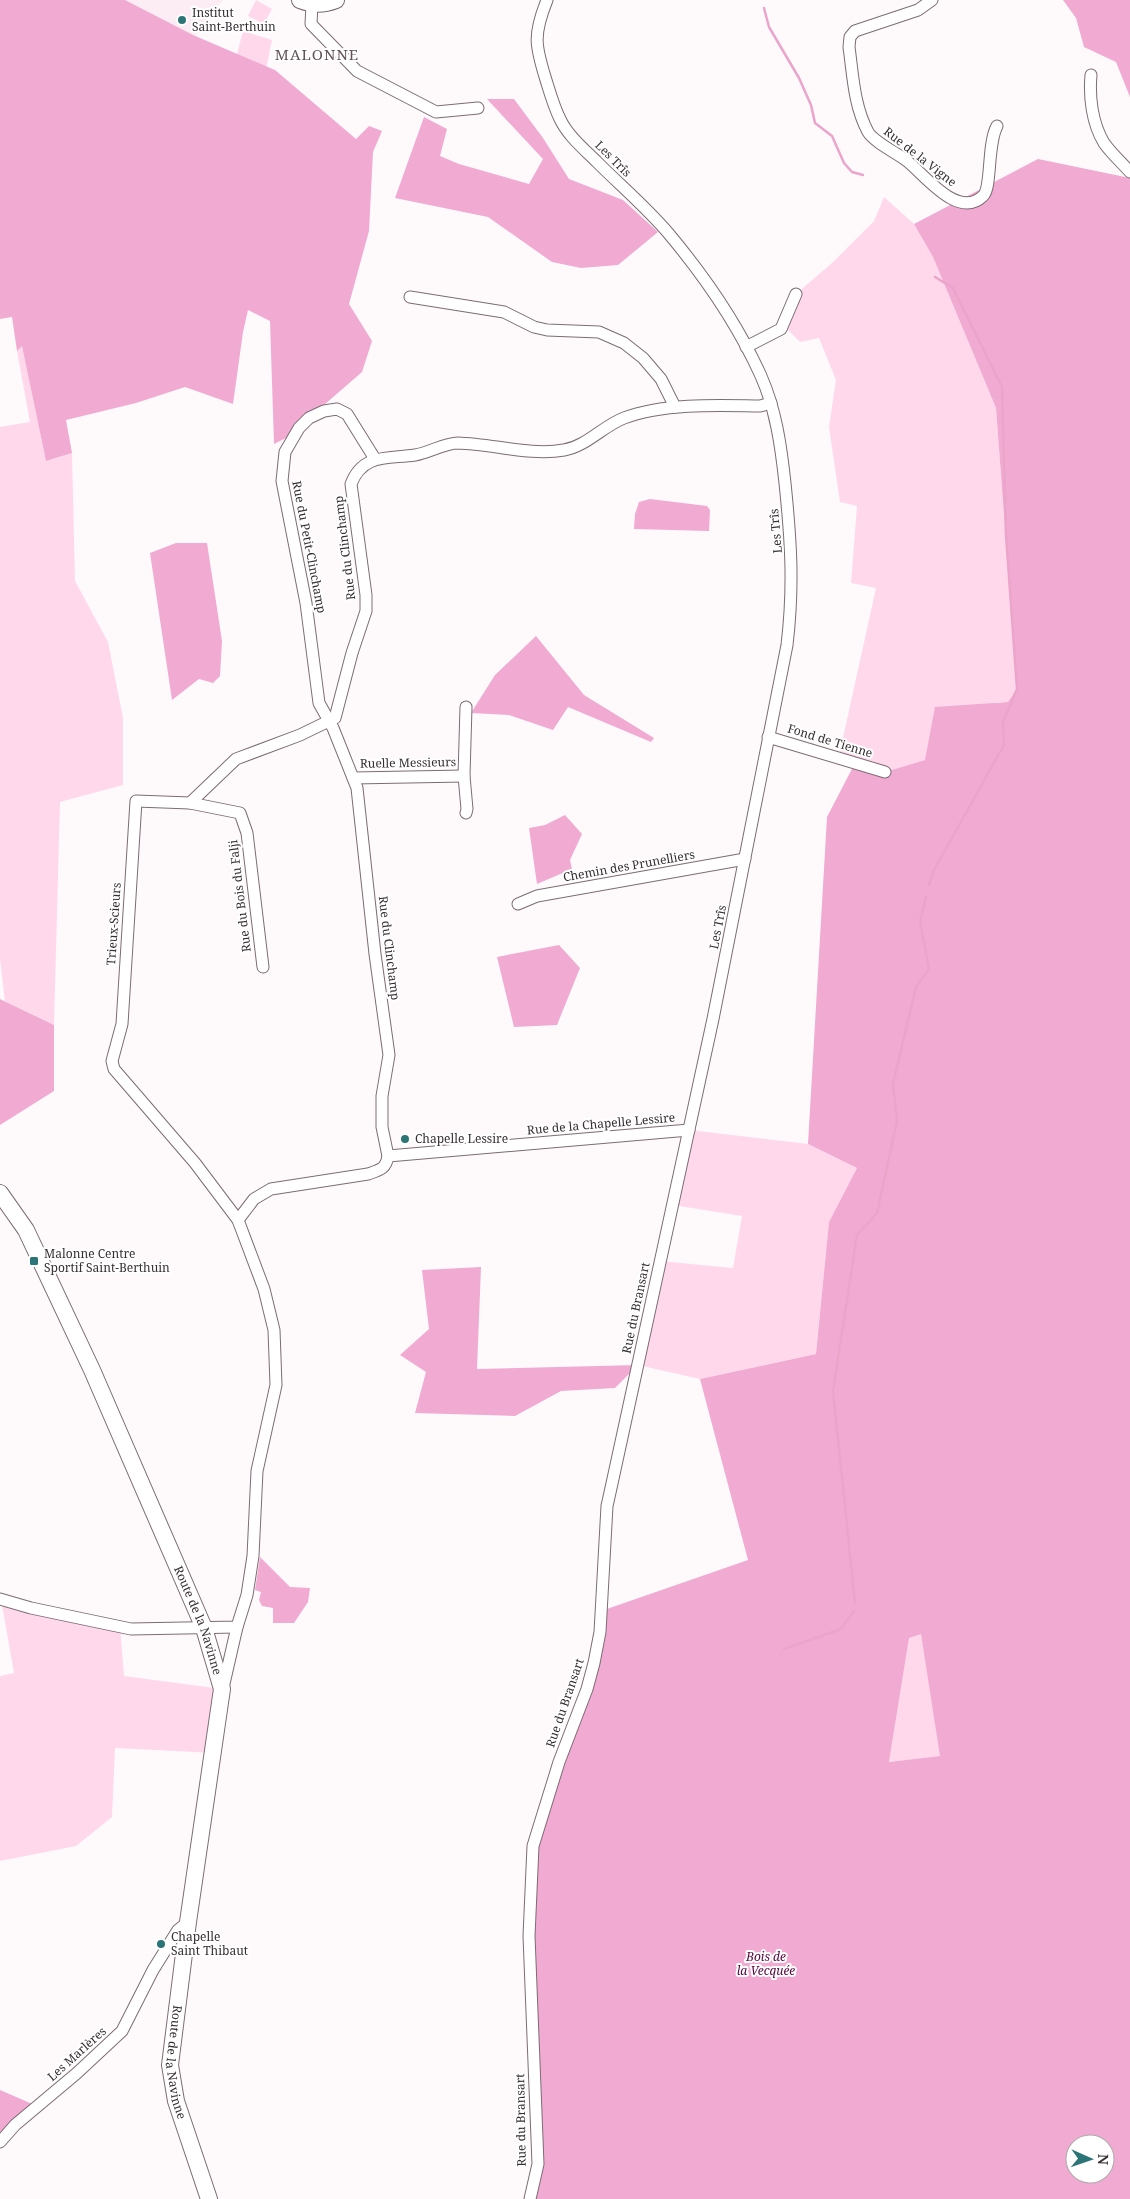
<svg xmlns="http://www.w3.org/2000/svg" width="1130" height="2199" font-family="'Noto Serif',serif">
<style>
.built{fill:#fcecf4}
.green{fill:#ffd8ec}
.forest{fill:#f1aad1;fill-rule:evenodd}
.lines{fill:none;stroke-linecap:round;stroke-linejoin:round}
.stream{stroke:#eba5cb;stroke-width:2.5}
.street-casing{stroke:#7c6c74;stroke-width:13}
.secondary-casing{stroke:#7c6c74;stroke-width:18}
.street{stroke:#fff;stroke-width:11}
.secondary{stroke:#fff;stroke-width:16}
.poi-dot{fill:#2b7577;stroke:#fff;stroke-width:2}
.labels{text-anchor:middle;stroke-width:4;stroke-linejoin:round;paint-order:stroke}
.poi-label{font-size:12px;fill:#362f33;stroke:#fff;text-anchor:start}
.street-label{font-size:12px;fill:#362f33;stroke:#fff}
.park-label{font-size:12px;font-style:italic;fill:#57033d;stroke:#fff}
.quarter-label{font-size:15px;letter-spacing:1px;fill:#62535a;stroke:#fff}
</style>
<rect width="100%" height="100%" fill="#fefafc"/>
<polygon class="built" points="117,0 223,0 193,39"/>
<g class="green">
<polygon points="256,0 272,9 264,24 248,16"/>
<polygon points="243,31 272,40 262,89 230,81"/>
<polygon points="884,197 914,224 933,257 996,408 1017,689 1008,702 996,702 925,760 885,772 839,756 876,588 851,583 857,506 840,502 829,427 836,380 819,338 800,342 783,325 796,294 832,263 874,221"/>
<polygon points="22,345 46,461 72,453 75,581 108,642 123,718 123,785 60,802 54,1025 5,1001 0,959 0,427 30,422 17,351"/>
<polygon points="689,1130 808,1144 857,1168 829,1222 816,1354 700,1379 638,1365 660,1261 733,1268 742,1216 673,1205"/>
<polygon points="1,1599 120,1626 124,1676 222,1689 214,1753 115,1748 112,1817 76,1846 0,1861 0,1676 14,1673"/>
<polygon points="921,1633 941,1756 889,1762 909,1637"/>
</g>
<g class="forest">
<polygon points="0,0 125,0 193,35 275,70 356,139 369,126 382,131 373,152 369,231 349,304 372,341 362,372 286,438 274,444 270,321 248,310 243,332 233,404 185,387 136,403 66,420 72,453 46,461 22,346 17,351 12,317 0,319"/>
<polygon points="1063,0 1130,0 1130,97 1116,62 1084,47 1076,18"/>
<polygon points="487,99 514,99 543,138 569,179 623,200 658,232 618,265 581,268 552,262 488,217 395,198 424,117 447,129 440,156 459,164 529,184 543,159"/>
<path d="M1038,159L1130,178V2199H530L538,2163L533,1846L587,1689L604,1610L748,1560L700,1379L816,1354L829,1222L857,1168L808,1144L827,817L854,765L885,772L925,760L935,707L1008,702L1017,689L996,408L933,257L914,224ZM921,1634L940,1756L889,1762L909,1638ZM1075,2144H1105V2174H1075Z"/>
<polygon points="650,499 707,506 710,510 709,531 634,529 635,514 639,502"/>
<polygon points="176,543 207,543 222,641 220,676 213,683 199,679 172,700 150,553"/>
<polygon points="536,636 584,695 654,738 651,742 568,707 553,730 509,715 471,713 495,675"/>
<polygon points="565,815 582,834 570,860 572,869 537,884 529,828 545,825"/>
<polygon points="559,945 580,968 557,1025 514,1027 497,957"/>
<polygon points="0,999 54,1025 54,1091 0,1125"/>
<polygon points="481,1267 477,1369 638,1365 615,1388 561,1391 515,1416 415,1413 426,1372 400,1355 429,1329 422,1270"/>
<polygon points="260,1557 290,1587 310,1588 308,1602 294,1623 273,1623 273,1608 262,1606 259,1600 261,1592 255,1590"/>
<polygon points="0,2090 37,2106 0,2132"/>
</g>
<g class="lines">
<g class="stream">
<polyline points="764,8 769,27 799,78 811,105 815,123 832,136 844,163 852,172 863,175"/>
<polyline points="929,885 934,870 1004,745 1003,722 1017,689 1006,535 1002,387 953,288 935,277"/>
<polyline points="855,1603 833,1391 857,1235 877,1213 897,1121 893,1084 916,987 929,969 920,921 926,897"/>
<polyline points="784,1649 841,1629 854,1611"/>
</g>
<g class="street-casing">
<g id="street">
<path d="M932,0L918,10L855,31L850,37L849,47C853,76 854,106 868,132C874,142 897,153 907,161C925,175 958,220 983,196C992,188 987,144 997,126"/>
<polyline points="312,4 311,24 357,71 436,112 478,108"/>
<path d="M1091,75C1089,97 1092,123 1104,143C1111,153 1122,163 1130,172"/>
<polyline points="410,297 504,312 534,327 547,330 599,332 624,343 643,358 661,379 675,407"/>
<polyline points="746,347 781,329 796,294"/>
<polyline points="375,459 347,414 337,409 324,411 309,418 299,428 285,452 282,481 306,603 319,703 333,728 357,788 375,954 389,1055 382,1096 382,1127 388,1156"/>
<polyline points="768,737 885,772"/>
<polyline points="353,778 464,776"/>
<polyline points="190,803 240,813 247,833 263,967"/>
<polyline points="466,813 467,809 464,776 466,707"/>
<polyline points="518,904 537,896 745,859"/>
<path d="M238,1220L254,1199L271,1189L368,1174C380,1170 386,1169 388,1156L689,1130"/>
<path d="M0,1599L31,1608L131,1629L237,1627L247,1595L253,1556L257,1471L276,1385L274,1330L264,1289L238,1220L195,1163L114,1069L112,1061L122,1024L136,801L190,803L236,759L300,735L335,718L352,653L366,611V595L351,484C363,453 388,459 415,455C429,453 444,443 458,443C493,444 531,456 564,450C587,446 603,426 624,418C663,403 718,405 760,406L771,403"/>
<polyline points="223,1688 237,1627"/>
<polyline points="0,2142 15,2125 77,2073 122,2031 153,1970 178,1930 188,1922"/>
<path d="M530,2199L538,2164L529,1936L533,1846L559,1762L587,1689L594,1663L600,1632L607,1506L611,1488L713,1019L787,645C794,586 791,541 785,483C781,446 776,410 761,376C738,325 705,277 669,234C647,208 621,186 597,162C584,149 568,136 560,119C554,107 550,93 546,80C535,45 533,35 547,0"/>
</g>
</g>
<g class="secondary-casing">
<g id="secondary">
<path d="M300,0C313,5 323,5 336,0"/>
<path id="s1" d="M0,1193L26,1230L92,1370L204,1628L222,1689L188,1922L170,2065L176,2101L209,2199"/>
</g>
</g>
<use href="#street" class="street"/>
<use href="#secondary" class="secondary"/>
</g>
<g class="poi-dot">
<circle cx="182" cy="20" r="5"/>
<circle cx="405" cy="1139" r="5"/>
<rect x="29" y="1256" width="10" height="10" rx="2.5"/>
<circle cx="161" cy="1944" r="5"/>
</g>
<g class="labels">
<g class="poi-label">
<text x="192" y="17">Institut<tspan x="192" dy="14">Saint-Berthuin</tspan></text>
<text x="415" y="1143">Chapelle Lessire</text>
<text x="44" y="1258">Malonne Centre<tspan x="44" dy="14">Sportif Saint-Berthuin</tspan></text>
<text x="171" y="1941">Chapelle<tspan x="171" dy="14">Saint Thibaut</tspan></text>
</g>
<g class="street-label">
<text transform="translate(920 157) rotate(38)" y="4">Rue de la Vigne</text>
<text transform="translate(613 159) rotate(45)" y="4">Les Trîs</text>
<text transform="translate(776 531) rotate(-95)" y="4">Les Trîs</text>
<text transform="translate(309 547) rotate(79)" y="4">Rue du Petit-Clinchamp</text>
<text transform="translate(345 548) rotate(-97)" y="4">Rue du Clinchamp</text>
<text transform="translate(830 741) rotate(17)" y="4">Fond de Tienne</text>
<text transform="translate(408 763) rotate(-1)" y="4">Ruelle Messieurs</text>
<text transform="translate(629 866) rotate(-10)" y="4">Chemin des Prunelliers</text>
<text transform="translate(240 896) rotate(-97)" y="4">Rue du Bois du Falji</text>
<text transform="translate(114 924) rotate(-86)" y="4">Trieux-Scieurs</text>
<text transform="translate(718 927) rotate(-79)" y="4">Les Trîs</text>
<text transform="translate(389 948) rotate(83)" y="4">Rue du Clinchamp</text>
<text transform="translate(601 1124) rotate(-5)" y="4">Rue de la Chapelle Lessire</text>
<text transform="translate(636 1308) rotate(-78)" y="4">Rue du Bransart</text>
<text dy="4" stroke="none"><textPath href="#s1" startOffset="472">Route de la Navinne</textPath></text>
<text transform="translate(565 1703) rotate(-71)" y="4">Rue du Bransart</text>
<text transform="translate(77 2054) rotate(-42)" y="4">Les Marlères</text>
<text dy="4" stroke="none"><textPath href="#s1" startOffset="922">Route de la Navinne</textPath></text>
<text transform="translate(521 2120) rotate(-91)" y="4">Rue du Bransart</text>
</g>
<g class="park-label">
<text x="766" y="1961">Bois de<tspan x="766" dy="14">la Vecquée</tspan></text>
</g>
<g class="quarter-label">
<text x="317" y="60">MALONNE</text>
</g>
</g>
<g transform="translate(1090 2159) rotate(92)"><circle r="24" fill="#ffffff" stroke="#afacad"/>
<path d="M0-4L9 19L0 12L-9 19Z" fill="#2b7577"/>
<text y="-8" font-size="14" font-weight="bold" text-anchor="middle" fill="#362f33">N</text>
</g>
</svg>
